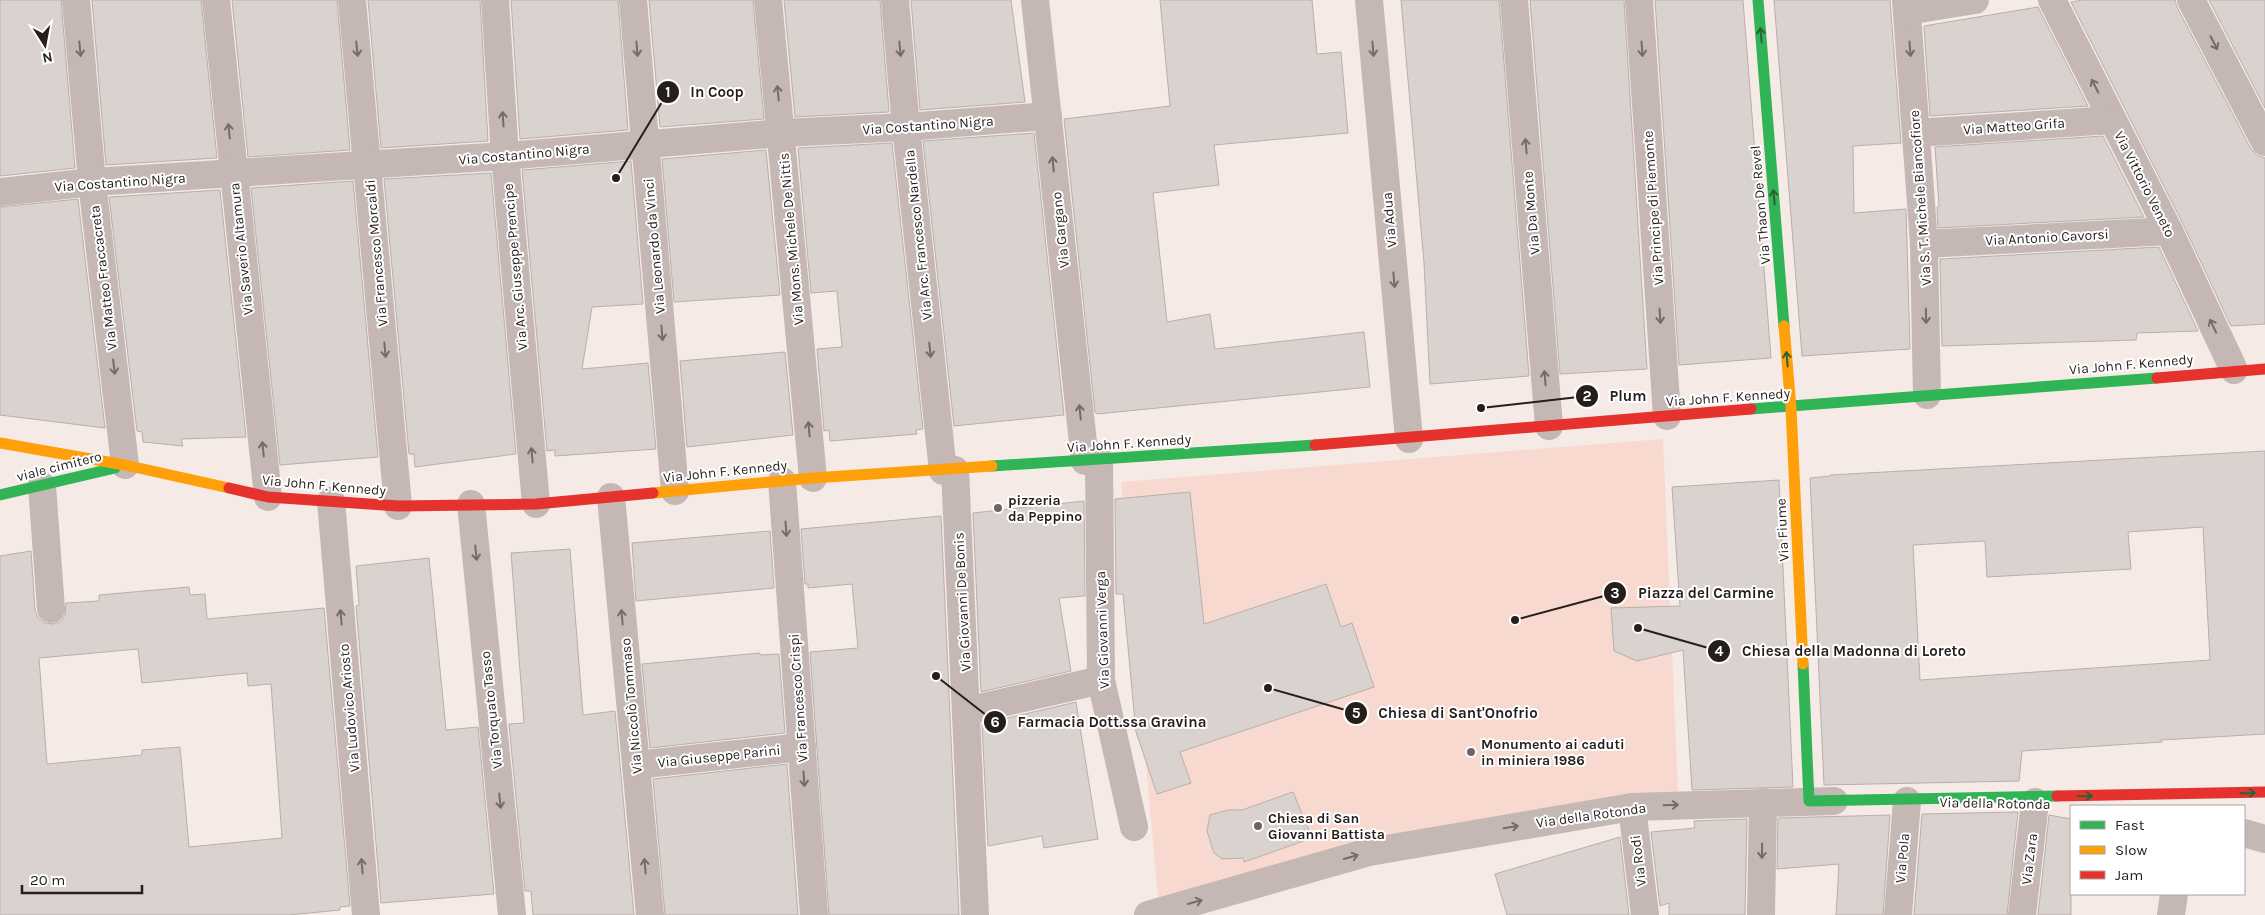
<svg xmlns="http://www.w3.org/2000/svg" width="2265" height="915" font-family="Karla,sans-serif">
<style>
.green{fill:#f7d9cf}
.building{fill:#dad2cf;stroke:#b8afac;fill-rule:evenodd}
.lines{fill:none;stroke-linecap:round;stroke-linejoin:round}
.street{stroke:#c5b8b4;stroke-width:28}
.fast{stroke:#30b455;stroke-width:11}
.slow{stroke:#ff9f0a;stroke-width:11}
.jam{stroke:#e5322d;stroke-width:11}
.oneway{stroke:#2a6235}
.oneway2{stroke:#756b68}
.poi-dot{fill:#6e6562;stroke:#fff;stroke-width:2}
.labels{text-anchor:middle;stroke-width:4;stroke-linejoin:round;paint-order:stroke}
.street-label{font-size:14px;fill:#251e1b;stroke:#fff}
.poi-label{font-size:14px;font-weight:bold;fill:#251e1b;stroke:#fff;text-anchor:start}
.leader{fill:none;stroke:#251e1b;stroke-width:2}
.callout-dot{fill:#251e1b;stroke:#fff;stroke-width:2}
.mark-label{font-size:15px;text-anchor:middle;font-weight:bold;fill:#fff}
.callout-label{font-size:15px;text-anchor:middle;font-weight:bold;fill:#251e1b;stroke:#fff;stroke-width:4;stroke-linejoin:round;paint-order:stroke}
</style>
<rect width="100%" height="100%" fill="#f5eae6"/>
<polygon class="green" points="1663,439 1678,794 1158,899 1121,482"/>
<g class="building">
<polygon points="0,0 61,0 75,168 0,176"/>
<polygon points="92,0 201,0 217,158 106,165"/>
<polygon points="232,0 337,0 350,150 248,157"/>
<polygon points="368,0 480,0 488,141 381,148"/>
<polygon points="511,0 618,0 628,130 520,139"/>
<polygon points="649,0 753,0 764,119 660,127"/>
<polygon points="784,0 880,0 889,112 795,117"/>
<polygon points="911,0 1011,0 1025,102 920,110"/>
<polygon points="1160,0 1312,0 1317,54 1341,52 1348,133 1214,145 1219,185 1153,193 1167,322 1210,314 1215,349 1364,332 1370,387 1097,414 1095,412 1064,119 1170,106"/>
<polygon points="1401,0 1499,0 1529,376 1430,384 1424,263"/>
<polygon points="1530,0 1624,0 1647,369 1560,374"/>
<polygon points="1655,0 1743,0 1771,358 1679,365"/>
<polygon points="1774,0 1890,0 1901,143 1853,146 1854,213 1906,209 1910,349 1802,356"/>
<polygon points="2083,0 2175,0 2177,7 2251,149 2257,155 2265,158 2265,324 2231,326 2183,224 2071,2"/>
<polygon points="2209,0 2265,0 2265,108"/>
<polygon points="2038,7 2088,106 1930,116 1924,26"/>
<polygon points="1034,133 1064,415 954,426 923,141"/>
<polygon points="2103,136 2144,217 1938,228 1937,207 1939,206 1935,147"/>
<polygon points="892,143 923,429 916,430 917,434 830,441 829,430 824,431 817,349 842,347 837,291 811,293 798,148"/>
<polygon points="766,150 780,295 674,302 662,159"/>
<polygon points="631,161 643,304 592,307 582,369 648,363 656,449 555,456 555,450 547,451 522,170"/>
<polygon points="491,173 516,454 415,467 414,454 409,454 384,179"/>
<polygon points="353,181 378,457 280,465 251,188"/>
<polygon points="220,190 246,437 181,439 183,446 143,442 142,432 137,431 109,197"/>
<polygon points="78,199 105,428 0,415 0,207"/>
<polygon points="2159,247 2198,331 2137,333 2136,340 1942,346 1940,259"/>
<polygon points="785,352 793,435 687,447 680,361"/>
<path d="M2265,451V734L2161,740L2162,742L2022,751L2019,781L1824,785L1810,478L1830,476V475ZM2203,527L2210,660L1920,680L1913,545L1985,541L1987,577L2131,569L2128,532Z"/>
<polygon points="1779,480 1793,787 1692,790 1683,650 1637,661 1614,651 1611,608 1680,606 1672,487"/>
<polygon points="1190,492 1204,624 1326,584 1341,627 1352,623 1374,687 1180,752 1191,783 1157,794 1136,732 1123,594 1116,594 1115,499"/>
<polygon points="1084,501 1085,596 1059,598 1071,671 981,692 973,513"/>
<polygon points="941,516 959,915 829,915 810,652 858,648 852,584 808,588 808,584 805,584 801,529"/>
<polygon points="770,531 774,588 636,601 632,543"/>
<polygon points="570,549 583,715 615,711 634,915 533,915 531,891 525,891 509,724 524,723 511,553"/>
<path d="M31,551L35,610L38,618L45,623L53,624L60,622L65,615L66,603L99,601V595L189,587L190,595L205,594L207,619L324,608L350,906L340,907V910L289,915H0V556ZM138,649L142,683L247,673L248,686L271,684L282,838L189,847L180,747L142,750V755L47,764L39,658Z"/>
<polygon points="429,558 446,730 478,727 494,894 381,903 356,606 359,605 356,566"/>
<polygon points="760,653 760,655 779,654 785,733 650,748 642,664"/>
<polygon points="1076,702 1098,839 1044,848 1042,836 988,846 982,724"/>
<polygon points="787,764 798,915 665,915 653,779"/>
<polygon points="1293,792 1312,838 1244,862 1243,858 1222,859 1214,853 1207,831 1210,815 1228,810 1242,810"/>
<polygon points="2018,812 2007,915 1914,915 1922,814"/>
<polygon points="1890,815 1883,915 1836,915 1839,864 1777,869 1778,818"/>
<polygon points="2049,815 2071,819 2071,915 2038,915"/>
<polygon points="1747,819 1745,915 1669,915 1669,903 1660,906 1651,832 1695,828 1694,821"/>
<polygon points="1620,837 1629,915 1507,915 1495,874"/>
</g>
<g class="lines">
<g class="street">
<polyline points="76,0 92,182 125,465"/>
<polyline points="216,0 268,497"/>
<polyline points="352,0 398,506"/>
<polyline points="495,0 505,156 536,504"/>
<polyline points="633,0 675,491"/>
<polyline points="768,0 813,478"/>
<polyline points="895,0 906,127 943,471"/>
<polyline points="1035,0 1085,461"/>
<polyline points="1369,0 1409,439"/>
<polyline points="1514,0 1549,426"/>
<polyline points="1639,0 1667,416"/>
<polyline points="1906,0 1924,244 1927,395"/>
<polyline points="2052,0 2169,231 2234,370"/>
<polyline points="2191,0 2265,142"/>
<polyline points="1907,11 1975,0"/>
<polyline points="1916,133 2112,120"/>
<polyline points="0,192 92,182 505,156 782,133 906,127 1048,116"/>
<polyline points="1924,244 2169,231"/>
<polyline points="1099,460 1101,680 1134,827"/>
<polyline points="955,470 975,915"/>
<polyline points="782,481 814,915"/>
<polyline points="42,486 51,609"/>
<polyline points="611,497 650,915"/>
<polyline points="331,501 366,915"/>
<polyline points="471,504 512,915"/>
<polyline points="967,711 1101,680"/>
<polyline points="636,765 802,747"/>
<polyline points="1632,807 1645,915"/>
<polyline points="2244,833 2265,839"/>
<polyline points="1148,915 1369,852 1632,807 1834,801"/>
<polyline points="1761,915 1763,802"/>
<polyline points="1898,915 1907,801"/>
<polyline points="2022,915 2035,802"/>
<polyline points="2171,915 2174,894"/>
</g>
<g class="fast">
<polyline points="1758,0 1784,326"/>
<polyline points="1751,409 2157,378"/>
<polyline points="992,466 1315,445"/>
<polyline points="0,495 115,468"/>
<polyline points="1803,664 1809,801 2057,796"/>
</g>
<g class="slow">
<polyline points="1784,326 1791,408 1803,664"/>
<polyline points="0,443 125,465 229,488"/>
<polyline points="653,493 813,478 992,466"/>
</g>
<g class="jam">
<polyline points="2157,378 2265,369"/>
<polyline points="1315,445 1751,409"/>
<polyline points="229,488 268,497 398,506 536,504 653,493"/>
<polyline points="2057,796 2265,792"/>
</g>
</g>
<defs><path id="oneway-shaft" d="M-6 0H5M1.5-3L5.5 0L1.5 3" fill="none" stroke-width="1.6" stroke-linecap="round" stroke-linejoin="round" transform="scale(1.25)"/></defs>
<g class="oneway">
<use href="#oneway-shaft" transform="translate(1761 35) rotate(-95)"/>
<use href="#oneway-shaft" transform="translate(1774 197) rotate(-95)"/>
<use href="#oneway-shaft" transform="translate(1787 359) rotate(-95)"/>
<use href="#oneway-shaft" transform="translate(2248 793) rotate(-1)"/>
<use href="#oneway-shaft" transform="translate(2085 796) rotate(-1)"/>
</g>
<g class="oneway2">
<use href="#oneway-shaft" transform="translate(2214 43) rotate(63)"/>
<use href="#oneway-shaft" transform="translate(80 49) rotate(85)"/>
<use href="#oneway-shaft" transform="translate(357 49) rotate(84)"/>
<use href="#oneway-shaft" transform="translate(637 49) rotate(85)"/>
<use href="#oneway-shaft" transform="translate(900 49) rotate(85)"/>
<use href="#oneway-shaft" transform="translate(1373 49) rotate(85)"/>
<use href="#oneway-shaft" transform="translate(1642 49) rotate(86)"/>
<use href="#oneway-shaft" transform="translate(1910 49) rotate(86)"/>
<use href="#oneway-shaft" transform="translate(2095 86) rotate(-117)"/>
<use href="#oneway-shaft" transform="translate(778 93) rotate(-96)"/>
<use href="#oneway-shaft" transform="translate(503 119) rotate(-94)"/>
<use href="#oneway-shaft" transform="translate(229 131) rotate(-96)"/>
<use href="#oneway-shaft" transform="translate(1526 146) rotate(-95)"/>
<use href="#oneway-shaft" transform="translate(1053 164) rotate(-96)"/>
<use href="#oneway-shaft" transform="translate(1394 280) rotate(85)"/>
<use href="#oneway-shaft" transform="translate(1660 316) rotate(86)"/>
<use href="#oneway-shaft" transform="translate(1926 316) rotate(89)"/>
<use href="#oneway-shaft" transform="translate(2213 326) rotate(-115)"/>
<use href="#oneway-shaft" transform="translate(662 333) rotate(85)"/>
<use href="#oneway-shaft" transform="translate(385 350) rotate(85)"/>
<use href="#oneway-shaft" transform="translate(930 350) rotate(84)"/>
<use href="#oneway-shaft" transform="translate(114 367) rotate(83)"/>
<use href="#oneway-shaft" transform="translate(1545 378) rotate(-95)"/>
<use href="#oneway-shaft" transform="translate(1080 412) rotate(-96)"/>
<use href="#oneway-shaft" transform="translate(809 429) rotate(-95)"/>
<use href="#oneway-shaft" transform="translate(263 449) rotate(-96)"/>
<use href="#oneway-shaft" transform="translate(532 455) rotate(-95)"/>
<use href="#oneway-shaft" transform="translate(786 529) rotate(86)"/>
<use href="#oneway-shaft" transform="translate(476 553) rotate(84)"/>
<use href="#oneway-shaft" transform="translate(341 617) rotate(-95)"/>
<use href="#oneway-shaft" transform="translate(622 617) rotate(-95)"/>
<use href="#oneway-shaft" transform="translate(804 779) rotate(86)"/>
<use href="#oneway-shaft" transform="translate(500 801) rotate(84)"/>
<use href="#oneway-shaft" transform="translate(1671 805) rotate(-2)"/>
<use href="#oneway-shaft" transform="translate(1511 827) rotate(-10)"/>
<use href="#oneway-shaft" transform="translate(1762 851) rotate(91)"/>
<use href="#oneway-shaft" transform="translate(1351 857) rotate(-16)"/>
<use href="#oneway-shaft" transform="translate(362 866) rotate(-95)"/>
<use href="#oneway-shaft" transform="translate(645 866) rotate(-95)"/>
<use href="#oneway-shaft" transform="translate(1195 902) rotate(-16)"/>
</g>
<g class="poi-dot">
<circle cx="998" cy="508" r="5"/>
<circle cx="1471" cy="752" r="5"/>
<circle cx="1258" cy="826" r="5"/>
</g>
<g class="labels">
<g class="street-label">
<text transform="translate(928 125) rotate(-4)" y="5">Via Costantino Nigra</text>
<text transform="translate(2014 126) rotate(-4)" y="5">Via Matteo Grifa</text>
<text transform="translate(524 154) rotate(-5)" y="5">Via Costantino Nigra</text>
<text transform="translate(120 182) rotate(-4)" y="5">Via Costantino Nigra</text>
<text transform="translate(2145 184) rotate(63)" y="5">Via Vittorio Veneto</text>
<text transform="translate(1920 198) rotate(-94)" y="5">Via S. T. Michele Biancofiore</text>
<text transform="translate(1760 205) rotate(-95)" y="5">Via Thaon De Revel</text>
<text transform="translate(1653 208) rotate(-94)" y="5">Via Principe di Piemonte</text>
<text transform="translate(1531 213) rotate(-95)" y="5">Via Da Monte</text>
<text transform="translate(1389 220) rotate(-95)" y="5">Via Adua</text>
<text transform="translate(1060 230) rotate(-96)" y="5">Via Gargano</text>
<text transform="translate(918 235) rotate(-96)" y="5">Via Arc. Francesco Nardella</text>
<text transform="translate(2047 237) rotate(-3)" y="5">Via Antonio Cavorsi</text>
<text transform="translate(791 239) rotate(-95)" y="5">Via Mons. Michele De Nittis</text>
<text transform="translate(654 246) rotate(-95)" y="5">Via Leonardo da Vinci</text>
<text transform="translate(241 249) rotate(-96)" y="5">Via Saverio Altamura</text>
<text transform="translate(376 253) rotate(-95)" y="5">Via Francesco Morcaldi</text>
<text transform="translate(515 267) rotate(-95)" y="5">Via Arc. Giuseppe Prencipe</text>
<text transform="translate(103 278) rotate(-97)" y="5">Via Matteo Fraccacreta</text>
<text transform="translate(2131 364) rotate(-5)" y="5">Via John F. Kennedy</text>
<text transform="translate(1728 397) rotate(-4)" y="5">Via John F. Kennedy</text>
<text transform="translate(1129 443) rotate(-4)" y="5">Via John F. Kennedy</text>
<text transform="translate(59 466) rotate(-14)" y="5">viale cimitero</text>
<text transform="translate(725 471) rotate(-6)" y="5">Via John F. Kennedy</text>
<text transform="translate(324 485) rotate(5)" y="5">Via John F. Kennedy</text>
<text transform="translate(1782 530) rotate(-93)" y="5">Via Fiume</text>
<text transform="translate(962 602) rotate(-93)" y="5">Via Giovanni De Bonis</text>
<text transform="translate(1102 630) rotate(-92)" y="5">Via Giovanni Verga</text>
<text transform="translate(798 698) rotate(-94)" y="5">Via Francesco Crispi</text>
<text transform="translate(631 706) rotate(-95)" y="5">Via Niccolò Tommaso</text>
<text transform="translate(349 708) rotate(-95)" y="5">Via Ludovico Ariosto</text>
<text transform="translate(491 710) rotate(-96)" y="5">Via Torquato Tasso</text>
<text transform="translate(719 756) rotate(-6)" y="5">Via Giuseppe Parini</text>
<text transform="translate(1995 803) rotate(1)" y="5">Via della Rotonda</text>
<text transform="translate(1591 815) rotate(-8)" y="5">Via della Rotonda</text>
<text transform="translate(1902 858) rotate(-85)" y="5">Via Pola</text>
<text transform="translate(2029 859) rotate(-83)" y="5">Via Zara</text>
<text transform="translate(1638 861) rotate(-97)" y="5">Via Rodi</text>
</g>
<g class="poi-label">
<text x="1008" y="505">pizzeria<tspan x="1008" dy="16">da Peppino</tspan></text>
<text x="1481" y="749">Monumento ai caduti<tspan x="1481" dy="16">in miniera 1986</tspan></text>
<text x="1268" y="823">Chiesa di San<tspan x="1268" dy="16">Giovanni Battista</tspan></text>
</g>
</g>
<path class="leader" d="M616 178L668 92M1481 408L1587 396M1515 620L1615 593M1638 628L1719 651M1268 688L1356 713M936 676L995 722"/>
<g class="callout-dot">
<circle cx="616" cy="178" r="5"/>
<circle cx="1481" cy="408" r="5"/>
<circle cx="1515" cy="620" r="5"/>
<circle cx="1638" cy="628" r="5"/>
<circle cx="1268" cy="688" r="5"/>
<circle cx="936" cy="676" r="5"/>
<circle cx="668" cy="92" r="12"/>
<circle cx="1587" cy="396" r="12"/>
<circle cx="1615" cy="593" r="12"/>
<circle cx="1719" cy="651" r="12"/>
<circle cx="1356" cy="713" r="12"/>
<circle cx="995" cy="722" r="12"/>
</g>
<g class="mark-label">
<text x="668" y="97">1</text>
<text x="1587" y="401">2</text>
<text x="1615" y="598">3</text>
<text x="1719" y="656">4</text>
<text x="1356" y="718">5</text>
<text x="995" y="727">6</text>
</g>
<g class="callout-label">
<text x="717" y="97">In Coop</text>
<text x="1628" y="401">Plum</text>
<text x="1706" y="598">Piazza del Carmine</text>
<text x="1854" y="656">Chiesa della Madonna di Loreto</text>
<text x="1458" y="718">Chiesa di Sant'Onofrio</text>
<text x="1112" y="727">Farmacia Dott.ssa Gravina</text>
</g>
<rect x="2070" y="805" width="175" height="90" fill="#ffffff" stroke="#a8a5a4"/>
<rect x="2080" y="821" width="25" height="8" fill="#30b455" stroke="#a8a5a4"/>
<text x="2115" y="830" font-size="15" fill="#251e1b">Fast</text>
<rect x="2080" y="846" width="25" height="8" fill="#ff9f0a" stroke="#a8a5a4"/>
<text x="2115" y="855" font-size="15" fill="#251e1b">Slow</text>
<rect x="2080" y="871" width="25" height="8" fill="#e5322d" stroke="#a8a5a4"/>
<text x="2115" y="880" font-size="15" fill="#251e1b">Jam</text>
<g transform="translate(45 45) rotate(169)" stroke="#ffffff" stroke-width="4" paint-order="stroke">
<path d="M0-4L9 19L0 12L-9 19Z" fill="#251e1b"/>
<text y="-8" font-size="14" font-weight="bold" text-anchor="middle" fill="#251e1b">N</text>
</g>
<path d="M22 885v8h120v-8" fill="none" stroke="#251e1b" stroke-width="2.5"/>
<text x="30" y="885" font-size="15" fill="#251e1b" stroke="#ffffff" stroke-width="4" paint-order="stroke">20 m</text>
</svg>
